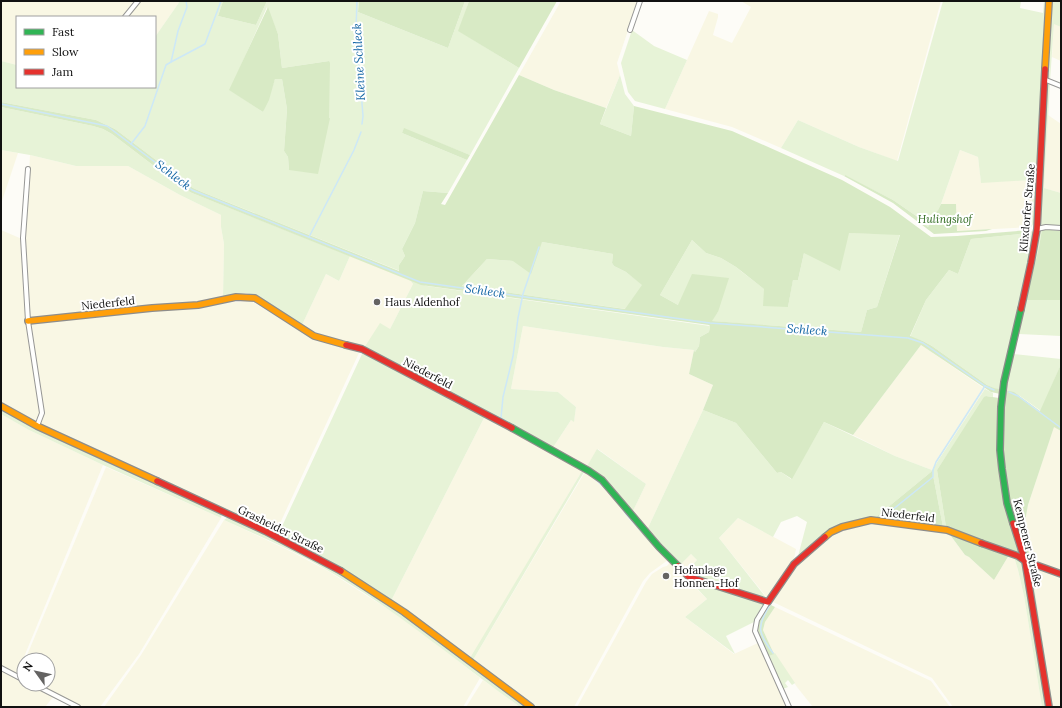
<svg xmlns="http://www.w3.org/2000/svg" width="1062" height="708" font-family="Lora,serif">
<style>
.farmland{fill:#f9f7e4}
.green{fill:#e7f3d7;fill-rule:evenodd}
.forest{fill:#d8eac5;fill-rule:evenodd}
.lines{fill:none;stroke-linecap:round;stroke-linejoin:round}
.stream{stroke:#cde8f7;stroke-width:1.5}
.street-casing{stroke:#979795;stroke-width:6}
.fast-casing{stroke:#8e8d8b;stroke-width:8}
.slow-casing{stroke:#8e8d8b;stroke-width:8}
.jam-casing{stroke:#8e8d8b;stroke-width:8}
.street{stroke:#fffffe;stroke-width:4}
.fast{stroke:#30b455;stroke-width:5.5}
.slow{stroke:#ff9f0a;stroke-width:5.5}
.jam{stroke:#e5322d;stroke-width:5.5}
.poi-dot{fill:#646362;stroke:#fff;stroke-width:1.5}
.labels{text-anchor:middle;stroke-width:4;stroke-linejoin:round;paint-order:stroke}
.street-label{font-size:11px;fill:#111;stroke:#fff}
.park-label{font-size:11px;font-style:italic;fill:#2f6b1f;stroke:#fff}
.poi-label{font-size:11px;fill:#111;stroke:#fff;text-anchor:start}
.water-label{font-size:12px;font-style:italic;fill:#1768a6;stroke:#fff}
</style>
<rect width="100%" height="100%" fill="#fdfcf7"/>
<g class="farmland">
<polygon points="1,1 137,1 123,17 17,17 17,65 1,61"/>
<polygon points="140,1 180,1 155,37 155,17 127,17"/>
<polygon points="561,1 638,1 617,63 620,75 606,108 554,90 519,75"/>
<polygon points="741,1 941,1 897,161 859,147 798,120 781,148 732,127 665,109 709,11 718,14 718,17 713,35 732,43 751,7"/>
<polygon points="1054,23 1061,27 1061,61 1052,57"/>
<polygon points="1048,115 1061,124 1061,193 1044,188"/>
<polygon points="1,150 18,153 1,204"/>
<polygon points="960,150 978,157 981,182 1034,180 1031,227 957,231 956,204 941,204"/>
<polygon points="30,155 76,166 128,166 180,195 221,215 221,227 224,244 223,297 198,303 29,319 25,240"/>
<polygon points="1,230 22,239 26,319 40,413 39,416 34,421 1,402"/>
<polygon points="350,256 410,280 413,284 390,329 364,348 315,334 302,325 326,274 339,281"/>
<polygon points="251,301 312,338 359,353 276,532 40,423 41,419 30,323 154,310 199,308 222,303"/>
<polygon points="523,326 663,347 694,350 689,374 713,385 703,410 647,530 632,513 646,484 598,449 586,468 552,449 571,420 574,421 576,407 558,392 511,389"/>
<polygon points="921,345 985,389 932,470 895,456 853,435"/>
<polygon points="1,414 29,430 103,465 17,674 1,666"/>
<polygon points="485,416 582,471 471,658 405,608 392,599"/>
<polygon points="1054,426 1061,431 1061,572 1030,561 1025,522 1028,505"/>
<polygon points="106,467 221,518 139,654 100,707 81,707 35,684 48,684 48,660 25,660"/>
<polygon points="585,472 600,484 615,500 626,515 658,552 668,560 650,573 643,581 574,707 537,707 473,660"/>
<polygon points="738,518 796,549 793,564 768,599 719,538"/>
<polygon points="224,520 292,552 328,571 394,613 426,636 480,678 463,707 104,707 141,655"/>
<polygon points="872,523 948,532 965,555 969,557 994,580 1009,555 1014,557 1018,570 1024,596 1042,707 953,707 932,678 771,601 796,567 833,534 843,530"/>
<polygon points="691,554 697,560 687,570 681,564"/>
<polygon points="670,562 707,599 685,617 734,654 758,643 787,707 577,707 646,582 652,574 663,567 667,566"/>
<polygon points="1031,565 1061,576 1061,707 1053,707"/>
<polygon points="775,607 931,681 950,707 813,707 797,687 775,654 774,654 763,630 765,622"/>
<polygon points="1,669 24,681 24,684 29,684 53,697 45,707 1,707"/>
<polygon points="483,680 520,707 466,707"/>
</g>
<g class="green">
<path d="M180,1H223L218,16L256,25L267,1H359L358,12L448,48L465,1H469L459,31L519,68L470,155L404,129L402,133L467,160L448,193L423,191L415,223L402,249L405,256L399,265L400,271L202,192L193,188L115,129L96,120L1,102V61L17,65V87H155V37ZM267,7L278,34L282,68L329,61V118H330L289,170L288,157L284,151L287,109L282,79H275L263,112L230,90Z"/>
<polygon points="943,1 1021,1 1020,8 1043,13 1044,1 1047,1 1035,222 1031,227 1033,180 981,183 978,157 960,150 941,204 938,210 928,220 931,222 928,227 924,224 925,222 893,200 844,175 844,176 781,148 798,120 859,147 898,161"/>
<polygon points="1052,1 1061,1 1061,27 1054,24 1050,81 1048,77"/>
<polygon points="632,30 654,46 687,60 665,109 635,101 628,92 621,63"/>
<polygon points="620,75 625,94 634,106 631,136 600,124"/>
<polygon points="1050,84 1044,188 1061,193 1061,227 1042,225 1040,223 1047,85"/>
<polygon points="1,107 93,126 103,129 112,134 183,188 192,193 350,256 339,281 326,274 302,325 256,296 246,293 223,297 224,244 221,227 221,215 180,195 128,166 76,166 30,155 1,150"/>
<polygon points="1042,229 1039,247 1027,300 1061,300 1061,336 1019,334 1013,354 1061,359 1061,364 1041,411 1020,396 1005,390 1016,338 1035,260 1040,231"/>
<polygon points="1029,230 1035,233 1032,251 1001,390 993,388 987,385 932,346 923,341 910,337 926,300 949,270 958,274 971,239 1029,233"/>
<polygon points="849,233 900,234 877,307 867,310 861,332 711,321 718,312 678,305 660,295 692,240 706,253 721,258 736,267 742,272 788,307 793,279 798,280 804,253"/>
<polygon points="542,242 613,254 612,263 614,266 626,272 643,285 626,309 462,286 487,259 513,261"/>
<polygon points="410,280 427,286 710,326 709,332 700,337 699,346 695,352 694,350 663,347 523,326 511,389 558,392 576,407 574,422 571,420 552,449 519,431 502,420 364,348 380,323 390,329 413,284"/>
<path d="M362,354L372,357L485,416L392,599L405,608L470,658L582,471L584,472L585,470L601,482L669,559L668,560C653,548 638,530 626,514C614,499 602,481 584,472L473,660L503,683L537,707H533L473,662V660L471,658L470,659L334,565L280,536L278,535Z"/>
<polygon points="985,389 993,393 993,397 986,396 937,470 946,527 943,527 933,475 934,469 936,464"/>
<polygon points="1,409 31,426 222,513 221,518 103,465 29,430 1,414"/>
<polygon points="703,410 736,423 777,473 781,472 791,479 824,422 895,456 932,470 931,472 876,517 842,526 797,560 807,522 797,516 781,522 773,537 738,518 719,538 768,600 694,576 687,570 697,560 691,554 681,564 662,547 647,530"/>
<polygon points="40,423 276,532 274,533 42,426"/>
<polygon points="597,449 646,484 632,513 586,468"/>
<path d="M228,517L302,551L397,609L528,707H520C456,661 396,610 327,570C294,551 259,536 224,520Z"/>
<polygon points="1014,557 1022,561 1023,565 1047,707 1042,707 1024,596 1018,570"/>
<polygon points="1029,564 1031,565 1053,707 1051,707"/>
<polygon points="696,581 765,604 755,619 754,622 726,636 735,654 685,617 707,599 691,582"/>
<polygon points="775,653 795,683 792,685 788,680 785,683 788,687 783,689 769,656"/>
</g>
<g class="forest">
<polygon points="223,1 267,1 256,25 218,16"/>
<polygon points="359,1 465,1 448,48 358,12"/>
<polygon points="469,1 557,1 519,68 458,31"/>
<polygon points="268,7 278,34 282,68 329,61 330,63 329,118 330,118 318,174 289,170 288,157 284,151 287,109 282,79 275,79 269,100 263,112 229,90"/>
<path d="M519,75L554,90L606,108L600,124L631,136L634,106L732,131L842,180L890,207L931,237L957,236L1029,230V233L971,239L958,274L949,270L926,300L910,336L923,341L932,346L987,385L994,388L1014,392L1040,411L1061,364V431L1054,427L1028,505L1025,522L1030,561L1026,559C1013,517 1000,473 1002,429C1002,417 1004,406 1005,395L991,392L921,345L853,435L824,422L792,479L781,472L777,473L736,423L703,410L713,385L689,374L694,350L695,352L699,346L700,337L709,332L710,326L709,325L421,285L192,193L183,188L112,134L103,129L93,126L1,107V102L96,120L115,129L193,188L202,192L399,271V265L405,256L402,249L415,223L423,191L448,193L441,204L445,205ZM849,233L900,235L877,307L867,310L861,332L712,321L718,312L729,278L692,274L678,305L660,295L692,240L706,253L721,258L736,267L764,289L763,306L788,307L793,280H798L804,253L840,271ZM542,242L613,254L612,263L614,266L626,272L642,285L625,309L462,286L487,259L513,261L531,274Z"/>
<polygon points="404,128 470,155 467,160 402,133"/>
<polygon points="845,175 893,200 925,222 924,224 928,227 931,222 928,220 938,210 941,204 956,204 957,231 992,229 986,231 934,234 893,203 844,176"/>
<polygon points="1042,229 1061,231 1061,300 1026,300 1039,247"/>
<path d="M986,396L999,398C997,433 997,468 1005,502C1008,518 1014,534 1019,549L1018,553L1016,554L946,527L937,470L984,397Z"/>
<polygon points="936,464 934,469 933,475 943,527 870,519 876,517 931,472"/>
<polygon points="948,532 1009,555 994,580 969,557 965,555"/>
<polygon points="769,604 775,607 765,622 763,630 774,654 769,656 757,630 758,621"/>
</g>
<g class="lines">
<g class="stream">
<polyline points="357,1 356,28 363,116 362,124"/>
<polyline points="171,62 205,44 221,1"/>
<polyline points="1,104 107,126 192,190 420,282 710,323 908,338 923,343 985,386 994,390"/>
<polyline points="131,144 145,126 166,65 171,62 178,31 187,7 186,1"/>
<polyline points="309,237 354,150 361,132"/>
<polyline points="1009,392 1018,396 1061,428"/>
<polyline points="517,428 501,418 503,397 513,356 518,318 523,294 539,247"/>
<polyline points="594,478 607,490"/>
<polyline points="619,503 626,514 659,551 663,555"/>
<polyline points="881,519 933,477 933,470 936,462 985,386"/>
<path d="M770,605C756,627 758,633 773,653"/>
</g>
<g class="street-casing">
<g id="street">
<polyline points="125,17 138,1"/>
<polyline points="630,30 640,1"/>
<polyline points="1046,80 1061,86"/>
<polyline points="28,169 23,238 28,321 42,413 37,426"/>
<polyline points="1037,229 1046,227 1061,228"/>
<polyline points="768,602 757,620 755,631 789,707"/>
<polyline points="1,668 24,680"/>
<polyline points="33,684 78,707"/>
</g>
</g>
<g class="fast-casing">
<g id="fast">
<polyline points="512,428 589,471 602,480 659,547 678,566"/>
<polyline points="1013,523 1007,503 1002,469 1000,450 1001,407 1004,382 1021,309"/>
</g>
</g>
<g class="slow-casing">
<g id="slow">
<polyline points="1045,69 1049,1"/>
<polyline points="28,321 152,308 198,305 236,297 255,298 314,336 346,345"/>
<polyline points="1,406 37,426 157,481"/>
<polyline points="825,537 831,532 842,527 871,520 947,530 981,543"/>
<polyline points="341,571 404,612 531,707"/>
</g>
</g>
<g class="jam-casing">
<g id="jam">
<polyline points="1021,309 1031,263 1037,229 1045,69"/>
<polyline points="346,345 362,349 512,428"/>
<polyline points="157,481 265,531 341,571"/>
<polyline points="1013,523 1025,561 1049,707"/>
<polyline points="981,543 1018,556 1025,561 1061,574"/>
<polyline points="678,566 689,577 768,602 794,564 825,537"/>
</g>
</g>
<use href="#street" class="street"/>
<use href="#fast" class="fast"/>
<use href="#slow" class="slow"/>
<use href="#jam" class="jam"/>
</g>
<g class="poi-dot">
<circle cx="377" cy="302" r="4"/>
<circle cx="666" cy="576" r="4"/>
</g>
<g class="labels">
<g class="street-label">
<text transform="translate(1027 208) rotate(-85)" y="4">Klixdorfer Straße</text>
<text transform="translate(108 303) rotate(-6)" y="4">Niederfeld</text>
<text transform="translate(428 373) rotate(28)" y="4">Niederfeld</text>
<text transform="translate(908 515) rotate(7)" y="4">Niederfeld</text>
<text transform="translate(281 529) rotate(26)" y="4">Grasheider Straße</text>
<text transform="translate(1028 543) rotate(76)" y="4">Kempener Straße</text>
</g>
<g class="park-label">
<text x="945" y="223">Hulingshof</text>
</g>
<g class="poi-label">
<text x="385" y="306">Haus Aldenhof</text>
<text x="674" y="574">Hofanlage<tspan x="674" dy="13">Honnen-Hof</tspan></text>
</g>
<g class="water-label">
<text transform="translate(359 62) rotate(-93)" y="4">Kleine Schleck</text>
<text transform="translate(173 175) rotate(37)" y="4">Schleck</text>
<text transform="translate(485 291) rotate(8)" y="4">Schleck</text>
<text transform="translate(807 330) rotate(4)" y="4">Schleck</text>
</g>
</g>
<rect width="1062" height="708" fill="none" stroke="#111111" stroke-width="4"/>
<rect x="16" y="16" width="140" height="72" fill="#ffffff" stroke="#a0a0a0"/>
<rect x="24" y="29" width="20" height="6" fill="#30b455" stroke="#a0a0a0"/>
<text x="52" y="36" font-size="12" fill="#111111">Fast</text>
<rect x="24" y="49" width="20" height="6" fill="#ff9f0a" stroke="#a0a0a0"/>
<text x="52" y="56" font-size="12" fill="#111111">Slow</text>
<rect x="24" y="69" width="20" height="6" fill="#e5322d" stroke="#a0a0a0"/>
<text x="52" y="76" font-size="12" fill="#111111">Jam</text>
<g transform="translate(36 672) rotate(303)"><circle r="19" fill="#ffffff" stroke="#a0a0a0"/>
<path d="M0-3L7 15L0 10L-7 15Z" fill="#646362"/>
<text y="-6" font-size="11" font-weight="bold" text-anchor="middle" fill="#111111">N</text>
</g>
</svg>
